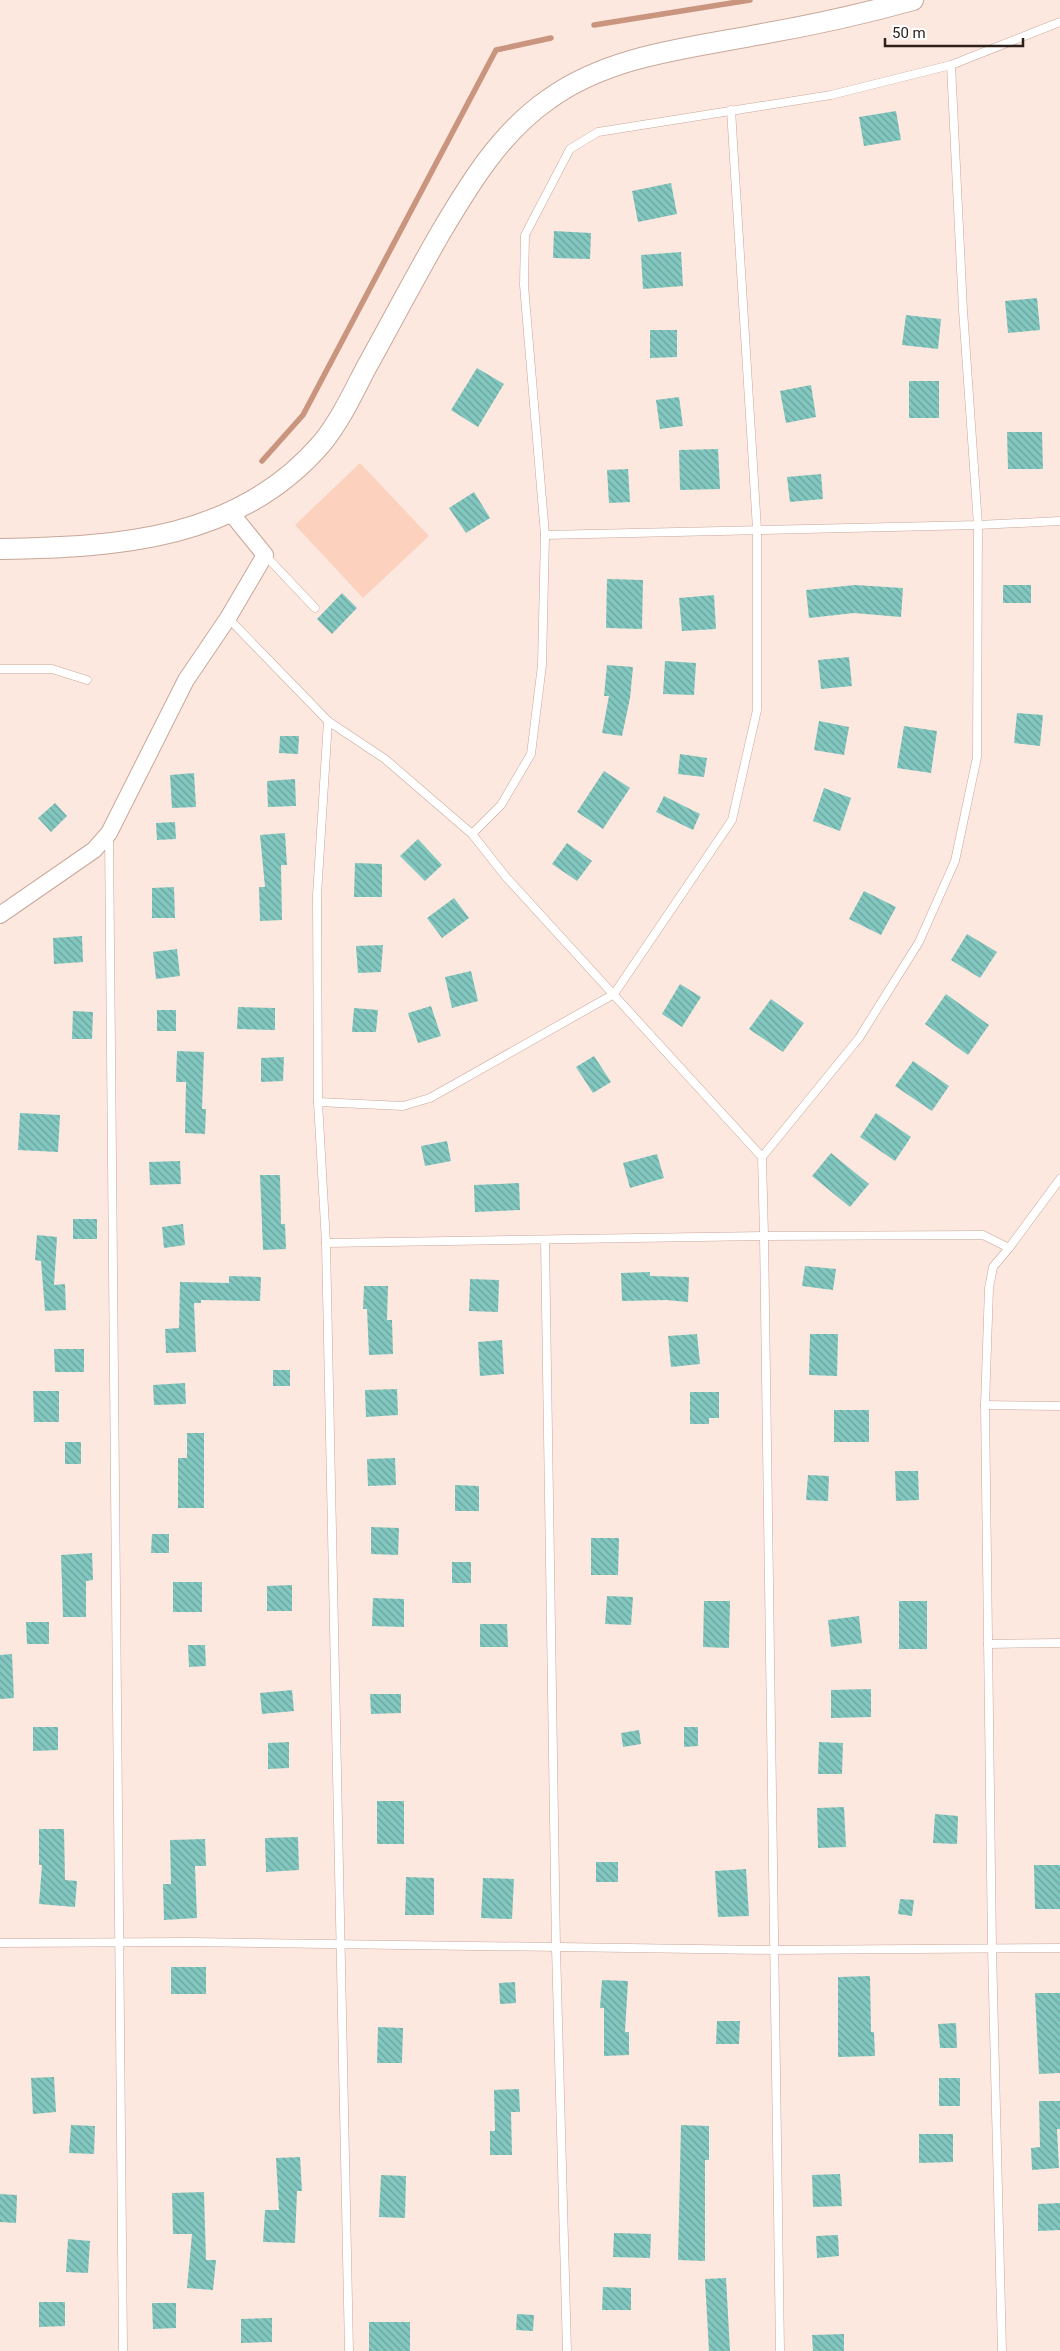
<svg xmlns="http://www.w3.org/2000/svg" width="1060" height="2351" font-family="Roboto,sans-serif">
<style>
.green{fill:#fcd2bf}
.lines{fill:none;stroke-linecap:round;stroke-linejoin:round}
.stream{stroke:#c9957e;stroke-width:5.5}
.building{fill:url(#building-back-hatch)}
.service-casing{stroke:#c8a799;stroke-width:9}
.minor-casing{stroke:#c8a799;stroke-width:18}
.tertiary-casing{stroke:#c8a799;stroke-width:22}
.service{stroke:#fff;stroke-width:8}
.minor{stroke:#fff;stroke-width:16}
.tertiary{stroke:#fff;stroke-width:20}
</style>
<defs>
<pattern id="building-back-hatch" width="6" height="6" patternUnits="userSpaceOnUse" patternTransform="scale(1.25)"><rect width="6" height="6" fill="#82c8c0"/><path d="M-1 5l2 2M0 0l6 6M5-1l2 2" fill="none" stroke="#6ba29b"/></pattern>
</defs>
<rect width="100%" height="100%" fill="#fde8df"/>
<polygon class="green" points="360,463 429,536 363,598 295,525"/>
<g class="lines">
<g class="stream">
<polyline points="594,25 750,0"/>
<polyline points="262,461 303,415 496,50 551,38"/>
</g>
</g>
<g class="building">
<polygon points="896,111 901,140 864,146 859,117"/>
<polygon points="671,183 677,214 638,222 632,191"/>
<polygon points="554,231 591,233 590,259 553,258"/>
<polygon points="681,252 683,286 643,289 641,255"/>
<polygon points="1037,298 1040,330 1008,333 1005,301"/>
<polygon points="906,315 941,319 938,349 902,345"/>
<polygon points="650,330 677,330 677,357 650,358"/>
<polygon points="477,368 504,384 478,427 451,410"/>
<rect x="909" y="381" width="30" height="37"/>
<polygon points="811,385 816,417 786,423 780,391"/>
<polygon points="679,397 683,426 660,429 656,400"/>
<polygon points="1007,432 1042,432 1043,469 1008,469"/>
<polygon points="718,449 720,489 680,490 679,450"/>
<polygon points="628,469 630,502 609,503 607,470"/>
<polygon points="821,474 823,499 790,502 787,477"/>
<polygon points="474,492 490,518 466,533 449,508"/>
<polygon points="607,579 643,580 642,629 606,628"/>
<polygon points="855,585 903,588 901,617 854,613 809,618 806,590"/>
<rect x="1003" y="585" width="28" height="18"/>
<polygon points="342,593 357,608 332,634 317,619"/>
<polygon points="714,595 716,629 682,631 679,598"/>
<polygon points="849,657 852,686 821,689 818,660"/>
<polygon points="665,661 696,663 694,695 663,694"/>
<polygon points="607,665 633,667 630,698 622,736 602,733 609,696 604,696"/>
<polygon points="1017,713 1043,715 1040,746 1014,743"/>
<polygon points="819,721 849,727 844,755 814,750"/>
<polygon points="904,726 937,731 931,773 897,768"/>
<polygon points="280,736 299,736 298,754 279,753"/>
<polygon points="680,754 707,758 704,777 678,774"/>
<polygon points="604,771 630,788 603,829 577,812"/>
<polygon points="194,773 196,807 172,808 170,775"/>
<polygon points="295,779 296,806 268,807 267,781"/>
<polygon points="824,788 851,798 840,831 813,821"/>
<polygon points="664,796 700,814 693,830 656,812"/>
<polygon points="55,803 67,816 51,832 38,818"/>
<polygon points="175,822 176,839 157,840 156,823"/>
<polygon points="285,833 287,865 281,865 282,920 260,921 259,887 265,887 260,835"/>
<polygon points="418,839 442,865 425,881 400,856"/>
<polygon points="567,843 592,861 577,881 552,864"/>
<polygon points="355,863 382,864 382,897 354,897"/>
<polygon points="174,887 175,918 152,918 152,888"/>
<polygon points="864,891 896,907 881,935 849,919"/>
<polygon points="454,898 469,918 442,938 427,918"/>
<polygon points="967,934 997,952 980,978 951,960"/>
<polygon points="82,936 83,962 54,964 53,938"/>
<polygon points="383,945 381,972 358,973 356,946"/>
<polygon points="177,949 180,976 156,979 153,952"/>
<polygon points="471,971 478,1001 452,1008 445,977"/>
<polygon points="680,984 701,997 682,1027 662,1014"/>
<polygon points="946,994 989,1025 968,1055 925,1024"/>
<polygon points="771,999 804,1023 783,1052 749,1029"/>
<polygon points="431,1006 441,1036 418,1043 408,1013"/>
<polygon points="238,1007 275,1008 275,1030 237,1029"/>
<polygon points="354,1008 378,1010 376,1032 352,1032"/>
<rect x="157" y="1010" width="19" height="21"/>
<polygon points="73,1011 93,1012 92,1039 72,1039"/>
<polygon points="177,1051 204,1052 202,1109 206,1109 205,1134 185,1133 186,1082 176,1082"/>
<polygon points="594,1056 611,1082 593,1093 576,1067"/>
<polygon points="284,1057 283,1081 261,1082 261,1058"/>
<polygon points="913,1061 949,1086 932,1111 895,1086"/>
<polygon points="20,1113 60,1115 58,1152 18,1150"/>
<polygon points="876,1113 911,1137 895,1161 860,1137"/>
<polygon points="447,1141 451,1161 425,1166 421,1146"/>
<polygon points="831,1153 869,1184 850,1207 812,1176"/>
<polygon points="657,1154 664,1178 630,1188 623,1163"/>
<polygon points="180,1161 181,1184 150,1185 149,1162"/>
<polygon points="260,1175 280,1175 281,1224 285,1224 286,1249 263,1250"/>
<polygon points="519,1183 520,1210 475,1212 474,1185"/>
<rect x="73" y="1219" width="24" height="20"/>
<polygon points="183,1224 185,1245 164,1248 162,1227"/>
<polygon points="37,1235 57,1237 54,1285 65,1284 66,1310 45,1311 41,1261 35,1260"/>
<polygon points="805,1266 836,1269 833,1290 802,1286"/>
<polygon points="650,1272 650,1276 689,1277 688,1302 666,1300 622,1301 621,1273"/>
<polygon points="229,1276 261,1277 260,1301 201,1300 201,1303 194,1303 196,1352 166,1353 165,1329 179,1328 180,1282 229,1283"/>
<polygon points="470,1279 499,1280 498,1312 469,1311"/>
<polygon points="364,1286 388,1286 387,1320 392,1320 393,1354 369,1355 367,1309 363,1309"/>
<polygon points="697,1334 700,1364 671,1367 668,1336"/>
<polygon points="810,1334 838,1334 837,1376 809,1375"/>
<polygon points="502,1340 504,1374 480,1376 478,1342"/>
<polygon points="54,1349 84,1349 84,1372 55,1372"/>
<rect x="273" y="1370" width="17" height="16"/>
<polygon points="185,1383 186,1404 154,1405 153,1385"/>
<polygon points="397,1389 398,1415 366,1417 365,1390"/>
<polygon points="33,1391 59,1391 59,1422 34,1422"/>
<polygon points="690,1392 719,1392 719,1418 709,1418 709,1424 690,1424"/>
<rect x="834" y="1410" width="35" height="32"/>
<polygon points="187,1433 204,1433 204,1508 178,1508 178,1458 187,1458"/>
<rect x="65" y="1442" width="16" height="22"/>
<polygon points="395,1458 396,1485 368,1486 367,1459"/>
<polygon points="895,1471 918,1471 919,1500 896,1501"/>
<polygon points="808,1475 829,1476 828,1501 806,1500"/>
<polygon points="455,1485 479,1486 479,1511 455,1511"/>
<polygon points="371,1527 399,1528 398,1555 371,1554"/>
<polygon points="152,1534 169,1534 169,1553 151,1553"/>
<polygon points="591,1538 619,1538 618,1575 591,1575"/>
<polygon points="92,1553 93,1580 86,1581 86,1617 63,1617 61,1555"/>
<rect x="452" y="1562" width="19" height="21"/>
<rect x="173" y="1582" width="29" height="30"/>
<polygon points="292,1585 292,1611 267,1611 267,1586"/>
<polygon points="607,1596 633,1597 631,1625 605,1624"/>
<polygon points="373,1598 404,1599 404,1627 372,1626"/>
<polygon points="704,1601 730,1601 729,1648 703,1647"/>
<rect x="899" y="1601" width="28" height="48"/>
<polygon points="859,1616 862,1643 831,1647 828,1620"/>
<polygon points="26,1622 49,1622 49,1644 27,1644"/>
<polygon points="480,1624 507,1624 508,1647 480,1647"/>
<polygon points="188,1645 205,1645 206,1666 189,1667"/>
<polygon points="12,1654 14,1698 0,1699 0,1655"/>
<polygon points="871,1689 871,1717 831,1718 831,1690"/>
<polygon points="292,1690 294,1711 262,1714 260,1693"/>
<polygon points="370,1694 401,1694 401,1713 371,1714"/>
<polygon points="33,1727 58,1727 58,1750 33,1751"/>
<polygon points="684,1727 698,1727 698,1746 684,1747"/>
<polygon points="639,1730 641,1744 623,1747 621,1733"/>
<polygon points="289,1742 289,1768 268,1769 268,1743"/>
<polygon points="819,1742 843,1743 842,1774 818,1774"/>
<rect x="377" y="1801" width="27" height="43"/>
<polygon points="844,1807 846,1847 818,1848 817,1808"/>
<polygon points="935,1814 958,1816 957,1844 933,1843"/>
<polygon points="39,1829 64,1829 65,1880 77,1881 75,1907 39,1904 42,1865 39,1865"/>
<polygon points="298,1837 299,1870 266,1872 265,1838"/>
<polygon points="205,1839 206,1866 195,1866 197,1918 164,1920 163,1884 171,1884 170,1840"/>
<rect x="596" y="1862" width="22" height="20"/>
<polygon points="1034,1865 1060,1865 1060,1909 1035,1909"/>
<polygon points="746,1869 749,1916 718,1917 715,1871"/>
<polygon points="406,1877 434,1878 434,1915 405,1915"/>
<polygon points="483,1878 514,1879 512,1919 481,1918"/>
<polygon points="900,1899 914,1900 912,1916 898,1914"/>
<rect x="171" y="1967" width="35" height="27"/>
<polygon points="870,1976 871,2032 874,2032 875,2056 838,2057 838,1977"/>
<polygon points="602,1980 628,1981 625,2032 629,2032 629,2055 604,2056 604,2008 600,2008"/>
<polygon points="515,1982 516,2003 500,2004 499,1983"/>
<polygon points="1035,1993 1060,1993 1060,2073 1039,2074"/>
<polygon points="717,2021 740,2021 739,2044 716,2044"/>
<polygon points="956,2023 957,2048 940,2048 938,2024"/>
<polygon points="378,2027 403,2028 402,2063 377,2063"/>
<polygon points="54,2077 56,2112 33,2114 31,2078"/>
<rect x="939" y="2078" width="21" height="28"/>
<polygon points="519,2089 520,2112 511,2112 512,2155 490,2155 490,2131 495,2131 494,2090"/>
<polygon points="1039,2101 1060,2101 1060,2129 1057,2129 1059,2168 1032,2170 1031,2148 1040,2147"/>
<polygon points="71,2125 95,2126 94,2154 69,2153"/>
<polygon points="681,2125 709,2126 709,2160 705,2160 705,2261 678,2260"/>
<polygon points="919,2134 953,2134 953,2162 919,2163"/>
<polygon points="300,2157 302,2191 297,2191 295,2243 263,2242 265,2210 279,2210 276,2158"/>
<polygon points="840,2174 842,2206 813,2207 812,2175"/>
<polygon points="381,2175 406,2176 405,2218 379,2217"/>
<polygon points="204,2192 206,2260 216,2260 213,2290 187,2288 192,2234 173,2234 172,2193"/>
<polygon points="0,2194 17,2195 16,2223 0,2222"/>
<polygon points="1060,2203 1060,2230 1038,2231 1038,2204"/>
<polygon points="614,2233 651,2234 650,2258 613,2257"/>
<polygon points="838,2235 839,2256 817,2258 816,2236"/>
<polygon points="68,2239 90,2241 88,2273 66,2272"/>
<polygon points="726,2278 730,2351 709,2351 705,2279"/>
<polygon points="603,2287 631,2288 631,2310 602,2310"/>
<polygon points="39,2302 65,2302 65,2326 39,2327"/>
<polygon points="152,2303 176,2303 176,2328 153,2329"/>
<polygon points="517,2314 534,2315 533,2331 516,2330"/>
<polygon points="272,2318 272,2342 241,2343 241,2319"/>
<rect x="369" y="2322" width="41" height="29"/>
<polygon points="844,2334 844,2351 813,2351 812,2335"/>
</g>
<g class="lines">
<g class="service-casing">
<g id="service">
<polyline points="545,535 978,525 1060,521"/>
<polyline points="265,555 315,608"/>
<polyline points="228,618 328,721 317,895 318,1102 326,1243 349,2351"/>
<polyline points="0,669 52,669 87,680"/>
<polyline points="328,721 385,759 472,834 506,877 762,1157 764,1236 983,1235 1009,1248"/>
<polyline points="472,834 501,805 531,754 542,665 545,535 524,285 525,235 570,149 598,132 831,95 951,65 1060,22"/>
<polyline points="109,835 123,2351"/>
<polyline points="318,1102 403,1106 430,1098 614,994 732,820 757,710 757,529 731,110"/>
<polyline points="762,1157 859,1038 919,942 955,861 977,757 978,525 963,310 951,65"/>
<polyline points="545,1241 556,1948 567,2351"/>
<polyline points="326,1243 764,1236 780,2351"/>
<polyline points="985,1405 1060,1406"/>
<polyline points="988,1644 1060,1643"/>
<polyline points="0,1943 190,1942 773,1950 1060,1948"/>
<polyline points="1002,2351 992,1949 985,1405 989,1288 993,1267 1009,1248 1060,1179"/>
</g>
</g>
<g class="minor-casing">
<polyline id="minor" points="0,915 94,850 109,833 186,680 228,618 265,555 231,513"/>
</g>
<g class="tertiary-casing">
<path id="tertiary" d="M0,549C119,547 239,540 322,443C340,421 353,393 366,368C391,323 415,277 441,232C470,183 501,132 549,99C610,55 690,48 762,34C813,25 863,14 913,0"/>
</g>
<use href="#service" class="service"/>
<use href="#minor" class="minor"/>
<use href="#tertiary" class="tertiary"/>
</g>
<path d="M885 38v8h138v-8" fill="none" stroke="#2e211c" stroke-width="2.5"/>
<text x="892" y="38" font-size="15" fill="#2e211c" stroke="#ffffff" stroke-width="4" paint-order="stroke">50 m</text>
</svg>
